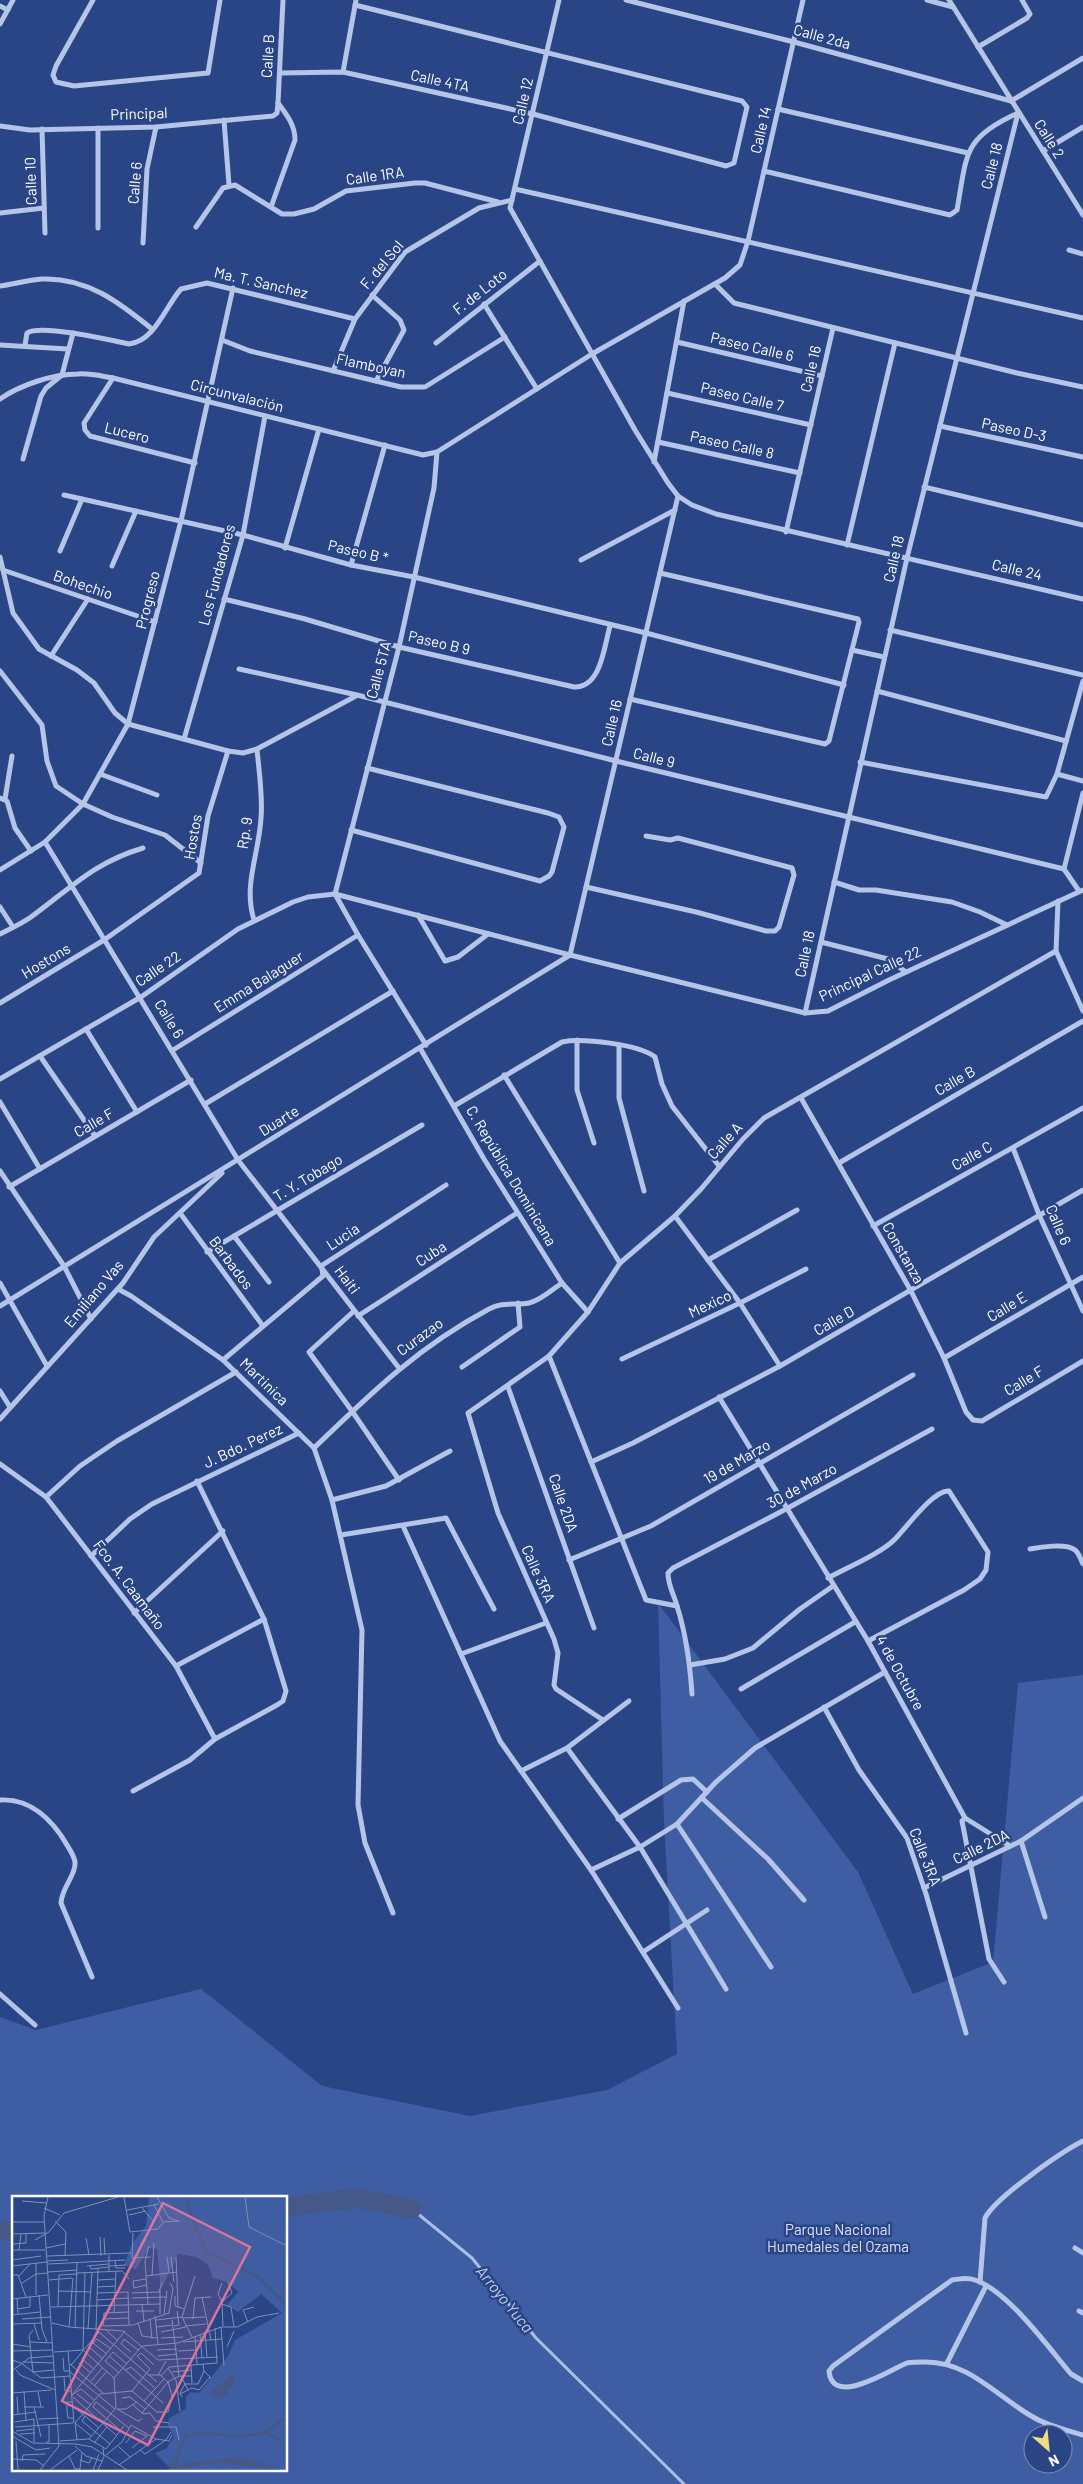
<svg xmlns="http://www.w3.org/2000/svg" width="1083" height="2484" font-family="Barlow,sans-serif">
<style>
.green{fill:#3f5da2;fill-rule:evenodd}
.lines{fill:none;stroke-linecap:round;stroke-linejoin:round}
.stream{stroke:#aabee8;stroke-width:3}
.river{stroke:#455888;stroke-width:19}
.street{stroke:#b5c5e7;stroke-width:5}
.labels{text-anchor:middle;stroke-width:5;stroke-linejoin:round;paint-order:stroke}
.street-label{font-size:15px;fill:#fff;stroke:#2a4586}
.park-label{font-size:15px;fill:#d9e2f6;stroke:#2a4586}
.water-label{font-size:16px;font-style:italic;fill:#c1cfef;stroke:#2a4586}
.inset-river{fill:none;stroke:#455888;stroke-width:2.5}
.inset-road{fill:none;stroke:#7f8fb6;stroke-width:1}
.view{fill:#da749d;fill-opacity:0.15;stroke:#da749d;stroke-width:2.5}
.inset-edge{fill:none;stroke:#fff;stroke-width:2.5}
</style>
<rect width="100%" height="100%" fill="#2a4586"/>
<path class="green" d="M658,1603L858,1872L913,1994L993,1962L1018,1683L1083,1675V2484H0V2017L36,2030L201,1989L322,2086L470,2116L607,2090L677,2054L664,1821ZM14,2198H286V2470H14ZM1033,2434H1063V2464H1033Z"/>
<g class="lines">
<polyline class="stream" points="412,2209 472,2258 536,2338 684,2484"/>
<g class="river">
<polyline points="286,2207 358,2198 412,2209"/>
<polyline points="0,2231 14,2231"/>
</g>
<g class="street">
<polyline points="93,0 56,66 53,75 56,82 74,86 208,73 220,0"/>
<polyline points="559,0 510,208 635,430 668,483 678,496 692,505 716,514 1083,599"/>
<polyline points="626,0 794,42 1011,101"/>
<polyline points="927,0 953,7"/>
<polyline points="949,0 1083,215"/>
<polyline points="0,6 8,10"/>
<polyline points="0,24 13,0"/>
<polyline points="978,47 1027,18 1030,14 1022,0"/>
<polyline points="343,72 356,0"/>
<polyline points="280,73 343,72 533,114 726,166 734,163 747,107 742,101 355,5"/>
<polyline points="1011,101 1083,58"/>
<polyline points="778,109 968,153"/>
<polyline points="224,120 229,185"/>
<polyline points="0,126 30,130 156,127 273,116 277,113 278,103 283,0"/>
<polyline points="42,129 45,233"/>
<polyline points="1043,151 1083,127"/>
<path d="M764,171L950,215L957,210C967,155 962,138 1018,113"/>
<polyline points="515,189 1083,318"/>
<path d="M271,207L295,140C295,125 287,115 278,103"/>
<polyline points="0,213 44,208"/>
<polyline points="196,227 223,188 235,185 282,214 294,214 314,209 346,191 415,183 425,183 498,202"/>
<polyline points="98,228 98,128"/>
<polyline points="143,243 147,169 156,127"/>
<polyline points="1069,250 1083,254"/>
<polyline points="715,284 734,303 1017,373 1083,387"/>
<path d="M0,286C14,284 28,280 42,279C87,277 120,303 152,329"/>
<polyline points="372,295 400,320 404,330 376,381"/>
<polyline points="484,304 537,389"/>
<polyline points="222,340 250,351 401,387 425,387 505,337"/>
<polyline points="677,342 822,376"/>
<polyline points="436,343 540,261"/>
<polyline points="0,345 68,349"/>
<path d="M25,345L27,333C41,324 110,340 129,344C155,341 165,307 181,289L207,283L355,319"/>
<polyline points="333,371 355,319 405,252 479,208 512,200"/>
<polyline points="113,378 84,423 85,430 90,436 195,463"/>
<polyline points="667,393 811,425"/>
<path d="M0,399C20,385 53,374 78,374C89,373 101,376 113,378L423,455L437,452L592,354L725,278L740,265L748,241L803,0"/>
<polyline points="940,426 1083,457"/>
<polyline points="658,442 800,473"/>
<polyline points="23,459 41,396 46,388 62,375 73,333"/>
<polyline points="654,462 684,301"/>
<polyline points="924,487 1083,525"/>
<polyline points="64,495 243,535 351,565 414,577 646,633 844,685"/>
<polyline points="786,532 833,328"/>
<polyline points="847,545 895,343"/>
<polyline points="285,548 319,429"/>
<polyline points="60,551 82,499"/>
<polyline points="0,557 13,613 39,649 77,670 94,683 115,713 128,724 228,751 243,753 257,749 356,696"/>
<polyline points="581,560 675,510"/>
<polyline points="351,565 385,445"/>
<polyline points="112,566 136,511"/>
<polyline points="3,570 155,622"/>
<path d="M224,599L305,619L399,647L574,687C601,688 604,647 610,626"/>
<polyline points="890,630 1083,675"/>
<polyline points="852,650 884,657"/>
<polyline points="51,656 88,599"/>
<polyline points="239,669 357,695 616,761 1064,869"/>
<polyline points="0,671 42,725 47,761 56,786 83,804 112,817 165,835 201,863"/>
<polyline points="877,691 1066,741"/>
<polyline points="630,699 825,744 829,741 859,622 858,619 660,573"/>
<polyline points="184,739 243,535 265,416"/>
<polyline points="860,762 1046,797 1057,774 1083,681"/>
<polyline points="100,774 157,795"/>
<polyline points="1057,774 1083,781"/>
<polyline points="0,798 7,801 15,828 31,851"/>
<polyline points="5,799 12,756"/>
<polyline points="351,830 540,881 549,876 552,872 564,827 559,817 548,813 367,768"/>
<polyline points="45,842 238,1160 399,1368"/>
<polyline points="0,870 45,842 83,804 128,724 181,521 233,288"/>
<polyline points="834,882 859,890 876,890 952,902 980,912 1007,925"/>
<polyline points="586,887 696,912 766,931 775,931 779,927 794,875 792,868 678,838 670,840 646,836"/>
<polyline points="1079,891 1064,869 1083,793"/>
<polyline points="335,894 399,647 434,488 437,452"/>
<polyline points="335,894 358,935 426,1045"/>
<polyline points="1058,901 1056,951 1083,1011"/>
<polyline points="0,907 13,927"/>
<polyline points="418,915 445,961 458,957 488,934"/>
<path d="M254,920C243,885 259,854 261,818C263,796 259,772 257,749"/>
<path d="M0,934C10,929 21,924 31,917C71,888 93,863 143,848"/>
<polyline points="821,942 888,959 906,972"/>
<polyline points="570,955 678,496"/>
<polyline points="0,1003 104,940 199,873 208,816 228,751"/>
<polyline points="805,1013 907,558 1018,113"/>
<polyline points="86,1029 137,1112"/>
<polyline points="577,1040 577,1090 594,1143"/>
<polyline points="619,1045 619,1098 644,1191"/>
<polyline points="420,1048 484,1159 562,1283 588,1312"/>
<polyline points="173,1050 358,935"/>
<polyline points="40,1056 95,1136"/>
<polyline points="504,1075 620,1263"/>
<polyline points="0,1079 141,997 238,929 293,902 308,897 335,894 570,955 805,1013 828,1011 889,980 1083,890"/>
<polyline points="801,1098 911,1291 944,1358 966,1412 973,1420 982,1421 1083,1361"/>
<polyline points="0,1102 40,1169"/>
<polyline points="205,1104 393,991"/>
<path d="M454,1106L562,1042C582,1038 639,1044 655,1057L662,1084L672,1106L719,1166"/>
<polyline points="1013,1148 1040,1217 1083,1311"/>
<polyline points="839,1163 1083,1021"/>
<polyline points="0,1171 64,1266 91,1319"/>
<polyline points="9,1187 191,1080"/>
<polyline points="180,1213 263,1326"/>
<polyline points="675,1216 740,1303 780,1366"/>
<polyline points="873,1226 1083,1108"/>
<polyline points="234,1236 269,1282"/>
<polyline points="207,1252 422,1125"/>
<polyline points="708,1260 797,1210"/>
<polyline points="321,1266 446,1185"/>
<polyline points="0,1283 47,1366"/>
<polyline points="118,1289 131,1296 223,1360 314,1448 332,1500 362,1630 358,1805 365,1843 393,1913"/>
<polyline points="0,1306 570,955"/>
<polyline points="354,1311 309,1352 352,1411 399,1480"/>
<polyline points="358,1316 517,1213"/>
<polyline points="549,1356 646,1600 677,1606"/>
<polyline points="944,1358 1083,1277"/>
<polyline points="622,1359 740,1303 806,1269"/>
<polyline points="223,1360 323,1276 322,1269"/>
<polyline points="462,1367 520,1327 518,1303"/>
<polyline points="508,1387 594,1628"/>
<polyline points="0,1391 10,1407"/>
<polyline points="719,1397 868,1641 965,1818 962,1821 989,1959 1004,1982"/>
<polyline points="0,1419 123,1283 154,1237 222,1173"/>
<path d="M314,1448C371,1393 418,1347 489,1309C503,1301 515,1306 529,1303C540,1301 553,1289 562,1283"/>
<polyline points="591,1462 633,1443 780,1366 1083,1190"/>
<polyline points="0,1464 46,1497 176,1666 215,1739"/>
<polyline points="46,1497 80,1466 117,1441 236,1372"/>
<polyline points="332,1500 386,1486 450,1451"/>
<polyline points="403,1526 500,1741 591,1870 678,2008"/>
<polyline points="341,1535 446,1518 494,1609"/>
<path d="M1030,1549C1040,1547 1066,1543 1075,1550C1079,1553 1081,1560 1083,1564"/>
<polyline points="91,1556 130,1519 152,1504 299,1433"/>
<polyline points="569,1560 651,1526 913,1375"/>
<path d="M828,1578C846,1568 882,1553 895,1539C906,1528 934,1489 949,1491L988,1552L986,1570L980,1579L964,1590L868,1641"/>
<polyline points="134,1613 223,1531"/>
<polyline points="461,1654 546,1623"/>
<polyline points="690,1665 725,1659 753,1648 800,1609 833,1586"/>
<polyline points="176,1666 264,1619"/>
<polyline points="741,1689 855,1622"/>
<path d="M692,1694C690,1664 686,1634 677,1606C674,1594 668,1586 668,1573L673,1568L788,1508L932,1429"/>
<polyline points="824,1707 859,1770 907,1838 926,1894 966,2033"/>
<polyline points="603,1720 556,1689 554,1685 558,1653 554,1639 498,1513 468,1413 549,1356 588,1312 620,1263 675,1216 701,1189 743,1139 764,1118 1056,951"/>
<polyline points="567,1748 640,1847 726,1989"/>
<polyline points="521,1771 567,1748 629,1701"/>
<polyline points="133,1791 190,1760 215,1739 277,1705 283,1701 286,1691 264,1619 197,1481"/>
<polyline points="702,1798 768,1859 804,1900"/>
<path d="M0,1800C31,1798 53,1821 67,1845C70,1850 75,1857 75,1863C76,1875 62,1887 61,1903L92,1977"/>
<polyline points="965,1818 1010,1846"/>
<polyline points="618,1819 681,1780 693,1779 707,1792"/>
<polyline points="677,1824 771,1967"/>
<polyline points="1021,1841 1045,1917"/>
<polyline points="591,1870 640,1847 677,1824 716,1782 755,1748 885,1672"/>
<polyline points="924,1888 1021,1841 1083,1798"/>
<polyline points="643,1952 707,1910"/>
<polyline points="0,1994 35,2025"/>
<polyline points="1075,2248 1083,2253"/>
<path d="M980,2282L985,2218C995,2198 1061,2152 1083,2141"/>
<polyline points="1079,2311 1083,2313"/>
<polyline points="947,2363 986,2286"/>
<path d="M1083,2381L1071,2374C1048,2347 1008,2291 975,2280C967,2277 960,2279 952,2280L833,2366L829,2371C832,2409 893,2368 907,2363C913,2362 920,2362 926,2362C970,2362 997,2397 1033,2417C1048,2426 1066,2430 1083,2435"/>
</g>
</g>
<g class="labels">
<g class="street-label">
<text transform="translate(822 37) rotate(15)" y="5">Calle 2da</text>
<text transform="translate(268 56) rotate(-87)" y="5">Calle B</text>
<text transform="translate(440 81) rotate(12)" y="5">Calle 4TA</text>
<text transform="translate(523 101) rotate(-77)" y="5">Calle 12</text>
<text transform="translate(139 114) rotate(-2)" y="5">Principal</text>
<text transform="translate(761 130) rotate(-77)" y="5">Calle 14</text>
<text transform="translate(1049 139) rotate(58)" y="5">Calle 2</text>
<text transform="translate(992 166) rotate(-76)" y="5">Calle 18</text>
<text transform="translate(375 176) rotate(-8)" y="5">Calle 1RA</text>
<text transform="translate(31 181) rotate(-92)" y="5">Calle 10</text>
<text transform="translate(135 183) rotate(-85)" y="5">Calle 6</text>
<text transform="translate(382 265) rotate(-50)" y="5">F. del Sol</text>
<text transform="translate(261 283) rotate(13)" y="5">Ma. T. Sanchez</text>
<text transform="translate(480 292) rotate(-38)" y="5">F. de Loto</text>
<text transform="translate(752 347) rotate(13)" y="5">Paseo Calle 6</text>
<text transform="translate(371 366) rotate(12)" y="5">Flamboyan</text>
<text transform="translate(811 369) rotate(-77)" y="5">Calle 16</text>
<text transform="translate(237 396) rotate(14)" y="5">Circunvalación</text>
<text transform="translate(742 397) rotate(13)" y="5">Paseo Calle 7</text>
<text transform="translate(1014 430) rotate(12)" y="5">Paseo D-3</text>
<text transform="translate(127 433) rotate(14)" y="5">Lucero</text>
<text transform="translate(732 445) rotate(12)" y="5">Paseo Calle 8</text>
<text transform="translate(358 552) rotate(13)" y="5">Paseo B *</text>
<text transform="translate(894 559) rotate(-77)" y="5">Calle 18</text>
<text transform="translate(1017 570) rotate(13)" y="5">Calle 24</text>
<text transform="translate(217 575) rotate(-75)" y="5">Los Fundadores</text>
<text transform="translate(83 585) rotate(19)" y="5">Bohechio</text>
<text transform="translate(148 600) rotate(-76)" y="5">Progreso</text>
<text transform="translate(439 643) rotate(13)" y="5">Paseo B 9</text>
<text transform="translate(379 670) rotate(-75)" y="5">Calle 5TA</text>
<text transform="translate(612 723) rotate(-77)" y="5">Calle 16</text>
<text transform="translate(654 758) rotate(14)" y="5">Calle 9</text>
<text transform="translate(245 833) rotate(-81)" y="5">Rp. 9</text>
<text transform="translate(193 837) rotate(-80)" y="5">Hostos</text>
<text transform="translate(805 954) rotate(-78)" y="5">Calle 18</text>
<text transform="translate(46 961) rotate(-31)" y="5">Hostons</text>
<text transform="translate(158 969) rotate(-34)" y="5">Calle 22</text>
<text transform="translate(870 974) rotate(-25)" y="5">Principal Calle 22</text>
<text transform="translate(259 982) rotate(-32)" y="5">Emma Balaguer</text>
<text transform="translate(169 1019) rotate(59)" y="5">Calle 6</text>
<text transform="translate(955 1081) rotate(-30)" y="5">Calle B</text>
<text transform="translate(279 1121) rotate(-32)" y="5">Duarte</text>
<text transform="translate(94 1123) rotate(-30)" y="5">Calle F</text>
<text transform="translate(725 1141) rotate(-48)" y="5">Calle A</text>
<text transform="translate(972 1156) rotate(-29)" y="5">Calle C</text>
<text transform="translate(511 1176) rotate(59)" y="5">C. República Dominicana</text>
<text transform="translate(308 1178) rotate(-31)" y="5">T. Y. Tobago</text>
<text transform="translate(1058 1225) rotate(67)" y="5">Calle 6</text>
<text transform="translate(343 1237) rotate(-33)" y="5">Lucia</text>
<text transform="translate(903 1253) rotate(60)" y="5">Constanza</text>
<text transform="translate(431 1254) rotate(-33)" y="5">Cuba</text>
<text transform="translate(231 1263) rotate(53)" y="5">Barbados</text>
<text transform="translate(347 1280) rotate(53)" y="5">Haiti</text>
<text transform="translate(94 1294) rotate(-50)" y="5">Emiliano Vas</text>
<text transform="translate(710 1304) rotate(-25)" y="5">Mexico</text>
<text transform="translate(1007 1307) rotate(-31)" y="5">Calle E</text>
<text transform="translate(834 1321) rotate(-30)" y="5">Calle D</text>
<text transform="translate(420 1337) rotate(-36)" y="5">Curazao</text>
<text transform="translate(1024 1381) rotate(-31)" y="5">Calle F</text>
<text transform="translate(264 1382) rotate(44)" y="5">Martinica</text>
<text transform="translate(243 1446) rotate(-25)" y="5">J. Bdo. Perez</text>
<text transform="translate(737 1462) rotate(-30)" y="5">19 de Marzo</text>
<text transform="translate(802 1486) rotate(-29)" y="5">30 de Marzo</text>
<text transform="translate(563 1503) rotate(71)" y="5">Calle 2DA</text>
<text transform="translate(538 1574) rotate(66)" y="5">Calle 3RA</text>
<text transform="translate(129 1585) rotate(53)" y="5">Fco. A. Caamaño</text>
<text transform="translate(900 1673) rotate(61)" y="5">4 de Octubre</text>
<text transform="translate(981 1847) rotate(-26)" y="5">Calle 2DA</text>
<text transform="translate(925 1857) rotate(68)" y="5">Calle 3RA</text>
</g>
<g class="park-label">
<text x="838" y="2235">Parque Nacional<tspan x="838" dy="17">Humedales del Ozama</tspan></text>
</g>
<g class="water-label">
<text transform="translate(505 2299) rotate(51)" y="6">Arroyo Yuca</text>
</g>
</g>
<g transform="translate(12 2196)">
<rect width="275" height="275" fill="#2a4586"/>
<path d="M137,1H275V274H160L143,257L154,253L162,241L156,229L157,222L174,213V201L179,196L187,197L216,160L223,144L270,117L249,98L226,116L215,109L226,96L216,86L201,82L196,69L185,61L166,58L149,94L145,53L137,52L124,73L112,69L120,48L134,30Z" fill="#3f5da2"/>
<path d="M222,177L221,192L214,193L216,199L202,202L198,196ZM272,221L273,224L255,236L269,242L268,245L252,239L227,241L181,238L171,247L166,265L167,268L223,261L244,265L268,274L207,267L156,274L174,236L177,240L178,238L190,235L227,240L252,235Z" fill="#455888"/>
<path class="inset-river" d="M173,1L194,56M194,56L245,80L275,109"/>
<path class="inset-road" d="M36,1L32,20L47,250M112,1L118,36L146,33L151,27M145,1L157,22L167,25L151,26M233,1L237,31L273,49M10,5L34,7M142,9L151,26M32,12L48,19M130,12L142,26M115,14L147,8M117,19L134,15M43,25L54,36L53,60M0,26H32M121,37L120,62L139,61M0,38L33,37M88,41L89,60M74,42L77,59M92,42L93,59M23,44L37,36L52,17L106,1M0,48L14,47V38M34,52L53,48M0,54H33M7,54L9,38M97,59V76M35,60L119,57M155,61L157,76M159,61L162,86M164,61L166,111M0,64L29,60M35,65L56,64M103,65L104,72H113M24,67V99M36,68L113,64M0,70L35,66M75,70L97,68M78,70L79,73L97,71M97,70L114,69M36,76L65,74M65,77L110,75L117,83M0,79H6L14,101M140,79L142,47M7,80L18,68M134,80L165,76M37,84L60,82M86,84L104,83M10,87L24,78L36,77M210,87L206,98L210,106M134,89L122,92L121,85L134,83M85,91L103,90M46,95L79,96M85,97L116,96L117,129M120,97L147,96L150,86M27,99L30,133L35,146M163,100V110L172,113M190,101L199,144M5,102L6,118M120,102L155,101M0,103L36,99M85,104L116,102M136,108L133,65L137,50M210,108L219,111L222,131M130,109L132,125M46,110L47,79L66,78M39,111L149,108M5,113L18,111V100M124,115H142M102,116L104,75M148,118V93M152,118L155,95M0,119L28,116M143,120L146,148M171,122L193,121M10,123L38,121M91,123L117,122M138,123L140,143M181,123L183,102L199,101M144,124L170,121M160,124L167,180M236,126L231,114L242,111M40,127L57,131L111,135L146,164M126,127L130,140L145,142M0,128L29,127M22,128L27,144M91,130L121,129L157,117L161,92L158,87M91,130L92,117L117,116M162,130L167,129L165,115M173,130L194,128M211,130L210,106L220,97L216,86M57,131L61,82M144,131L161,129M209,131L212,170M63,132L65,66M76,133L80,76M84,134L86,72M94,134L106,145M87,136L145,186M149,136L174,131M193,136L195,162M188,138L190,162M183,140L185,168M180,141L170,121L183,80M149,142L171,141M18,146L41,147M171,146L210,143M81,147L95,158M166,147L209,131H225L245,121L267,117M0,148L19,151M130,150L166,147M77,151L85,143L99,153M77,151L91,163M215,151L222,135M71,154L73,76M145,154L165,153M0,155L41,154M56,155L62,227M166,155L184,154M42,156L71,154L102,182L104,212L77,243M119,156L109,148L112,143L126,154M74,157L70,163L82,173M97,160L151,207M146,160L165,158M51,162L52,175H57L103,213M0,164L9,167L29,182L58,180M146,164L206,161M11,166L42,167M67,167L79,177M58,168L91,197M191,168L192,175L199,182M59,169L87,136M179,169L180,187M156,172L164,184L168,215M138,173L125,160L129,157L142,169M4,174L8,179L43,194M113,174L119,171L143,192M0,175L17,162L41,160M20,176L42,174M21,176L17,139L21,134M160,176L179,174M107,177L93,165L101,156L115,168M146,179L154,165M149,180L157,171L205,167L203,132M169,180L176,194M52,181L53,195H59M102,182L130,150M79,185L91,171M83,189L95,175M12,195L14,225M120,195L145,216H156L160,200L156,186L148,179H136M120,195L138,173M26,196L29,211M0,197L39,194M65,198L79,209M168,198L180,192L187,194L198,181M60,199L113,135M60,199L69,193L82,204M5,201L6,218M61,201L104,239M170,201L168,197L173,188H186L192,175M110,202L118,201L133,213M132,205L152,183M60,206H55V216L56,222H61M121,209L131,218L138,217M61,210L87,232M12,211H32M22,211L29,241M105,213L126,225L130,223M105,213H114L125,206M130,217L156,186L167,180H179M138,217L144,225L157,227M0,219L24,216M73,220L70,225L98,248M27,223L47,222M3,226L22,223V246M63,227L88,198L120,195M63,227L79,240M63,227L65,244M3,231L61,227M141,231H164L167,244M108,234L81,211L84,206L117,232M0,235L21,247L64,248L80,251L115,274M4,235L22,233M8,238L23,237M0,240L24,254L38,252M77,243L94,253L112,230M4,245L6,274M48,245L77,243M34,246H37V228M82,247L95,231M114,247L123,235L135,240L120,252M63,250L74,260L90,265M106,250L118,261M128,254L133,258L154,244L159,236M94,259L110,246L119,229L144,243L157,245L160,239M57,260L63,273H68M0,263L24,264L32,270M68,264L77,267L80,262M10,265L11,259L33,258M107,269L144,243M68,273L70,257M28,274L47,250M38,274L65,254M81,274L87,258M86,274L92,261L91,252"/>
<path class="view" d="M151,7L238,51L136,249L50,205Z"/>
<rect width="275" height="275" class="inset-edge"/>
</g>
<g transform="translate(1048 2449) rotate(153)"><circle r="24" fill="#2a4586" stroke="#7f8fb6"/>
<path d="M0-4L9 19L0 12L-9 19Z" fill="#eede7d"/>
<text y="-8" font-size="14" font-weight="bold" text-anchor="middle" fill="#ffffff">N</text>
</g>
</svg>
